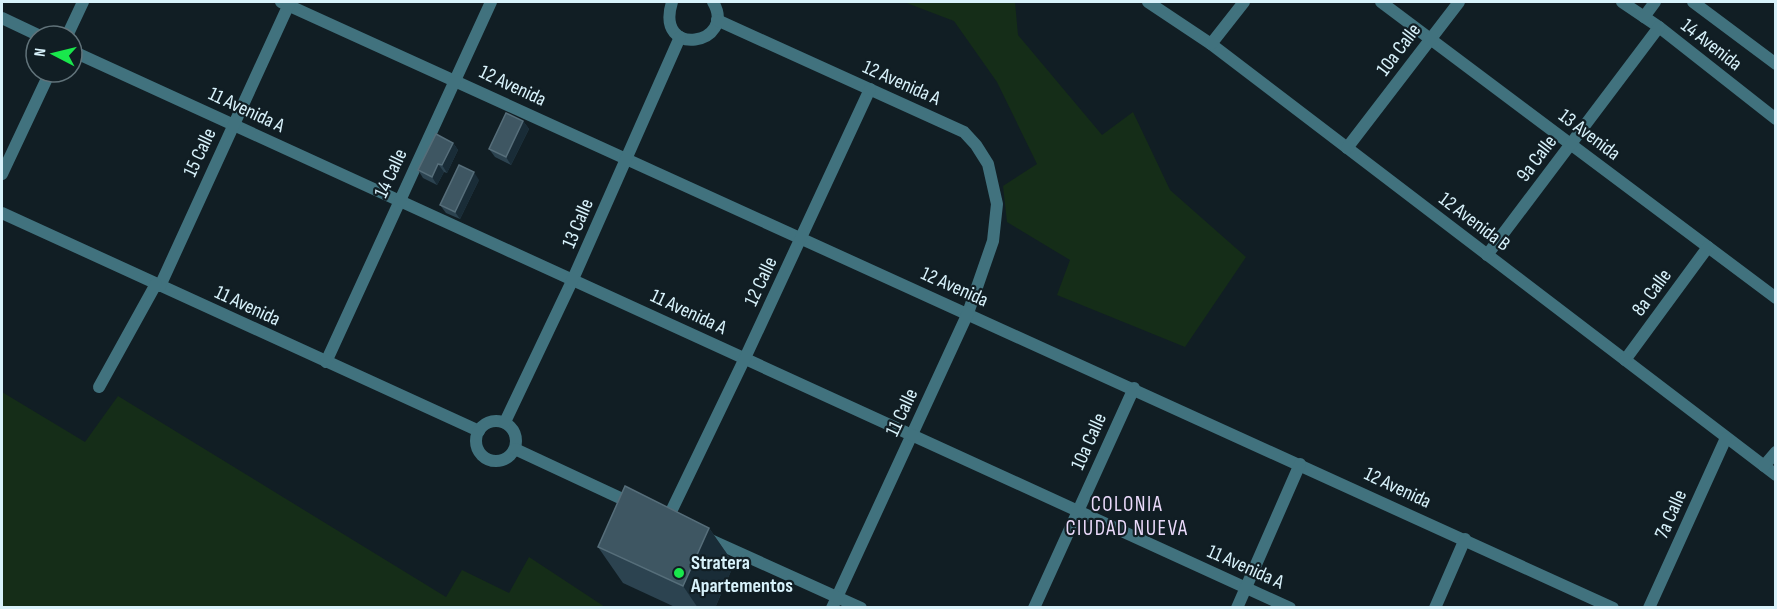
<svg xmlns="http://www.w3.org/2000/svg" width="1777" height="609" font-family="'Sofia Sans Condensed',sans-serif">
<style>
.green{fill:#152d18}
.lines{fill:none;stroke-linecap:round;stroke-linejoin:round}
.minor{stroke:#41727e;stroke-width:12}
.wall{fill:#2c4350}
.shaded-wall{fill:#192c37}
.building{fill:#3e5662;stroke:#566e7a;stroke-width:1.5}
.poi-dot{fill:#19e74c;stroke:#111e24;stroke-width:2}
.labels{text-anchor:middle;stroke-width:4.5;stroke-linejoin:round;paint-order:stroke}
.street-label{font-size:20px;fill:#d8f2fb;stroke:#111e24}
.poi-label{font-size:20px;font-weight:bold;fill:#d8f2fb;stroke:#111e24;text-anchor:start}
.neighbourhood-label{font-size:21px;letter-spacing:1.5px;fill:#ebdafb;stroke:#111e24}
</style>
<rect width="100%" height="100%" fill="#111e24"/>
<g class="green">
<polygon points="904,2 1015,2 1018,35 1102,135 1133,112 1170,190 1246,257 1185,347 1057,295 1070,260 1007,222 1003,186 1037,164 997,82 954,21"/>
<polygon points="2,392 85,442 118,396 446,597 462,570 509,593 529,557 605,607 2,607"/>
</g>
<g class="lines">
<g class="minor">
<polyline points="281,2 1613,608"/>
<path d="M672,2C654,60 738,44 713,2"/>
<polyline points="1148,2 1211,44 1776,475"/>
<polyline points="1381,2 1776,298"/>
<polyline points="1622,2 1659,27 1776,119"/>
<polyline points="1693,2 1776,64"/>
<polyline points="1644,17 1655,2"/>
<polyline points="2,18 40,36"/>
<polyline points="717,20 964,132 976,145 988,164 997,204 993,241 968,313 832,608"/>
<polyline points="67,36 83,2"/>
<polyline points="1211,44 1244,2"/>
<polyline points="72,51 1290,608"/>
<polyline points="1347,148 1459,2"/>
<polyline points="2,174 50,72"/>
<polyline points="2,213 479,431"/>
<polyline points="1487,255 1659,27"/>
<polyline points="160,286 290,2"/>
<polyline points="1625,360 1708,247"/>
<polyline points="326,362 491,2"/>
<polyline points="99,387 156,284"/>
<circle cx="496" cy="441" r="20"/>
<polyline points="505,422 573,279 680,37"/>
<polyline points="515,449 633,504"/>
<polyline points="1764,466 1776,452"/>
<polyline points="667,520 745,358 870,89"/>
<polyline points="706,538 861,608"/>
<polyline points="1034,608 1134,388"/>
<polyline points="1237,608 1300,464"/>
<polyline points="1435,608 1465,539"/>
<polyline points="1649,608 1726,438"/>
</g>
</g>
<g class="wall">
<polygon points="523,121 529,129 511,165 495,157 489,149"/>
<polygon points="453,143 458,150 447,173 444,172 437,185 423,178 418,170"/>
<polygon points="479,180 460,219 446,213 440,205"/>
<polygon points="709,528 734,564 715,608 677,608 623,583 598,547"/>
</g>
<g class="shaded-wall">
<polygon points="523,121 529,129 511,165 506,157"/>
<polygon points="453,143 458,150 447,173 442,165"/>
<polygon points="438,164 444,172 437,185 432,177"/>
<polygon points="474,172 479,180 460,219 455,212"/>
<polygon points="709,528 734,564 715,608 698,608 683,586"/>
</g>
<g class="building">
<polygon points="506,113 523,121 506,157 489,149"/>
<polygon points="436,134 453,143 442,165 438,164 432,177 418,170"/>
<polygon points="459,165 474,172 455,212 440,205"/>
<polygon points="625,486 709,528 683,586 598,547"/>
</g>
<circle class="poi-dot" cx="679" cy="573" r="6"/>
<g class="labels">
<g class="street-label">
<text transform="translate(1712 44) rotate(38)" y="7">14 Avenida</text>
<text transform="translate(1398 49) rotate(-53)" y="7">10a Calle</text>
<text transform="translate(902 82) rotate(24)" y="7">12 Avenida A</text>
<text transform="translate(513 85) rotate(25)" y="7">12 Avenida</text>
<text transform="translate(247 109) rotate(25)" y="7">11 Avenida A</text>
<text transform="translate(1590 134) rotate(37)" y="7">13 Avenida</text>
<text transform="translate(199 152) rotate(-65)" y="7">15 Calle</text>
<text transform="translate(1536 158) rotate(-53)" y="7">9a Calle</text>
<text transform="translate(390 173) rotate(-65)" y="7">14 Calle</text>
<text transform="translate(1475 221) rotate(37)" y="7">12 Avenida B</text>
<text transform="translate(577 223) rotate(-67)" y="7">13 Calle</text>
<text transform="translate(760 281) rotate(-65)" y="7">12 Calle</text>
<text transform="translate(955 286) rotate(24)" y="7">12 Avenida</text>
<text transform="translate(1651 292) rotate(-54)" y="7">8a Calle</text>
<text transform="translate(248 305) rotate(25)" y="7">11 Avenida</text>
<text transform="translate(689 311) rotate(25)" y="7">11 Avenida A</text>
<text transform="translate(901 412) rotate(-65)" y="7">11 Calle</text>
<text transform="translate(1088 441) rotate(-66)" y="7">10a Calle</text>
<text transform="translate(1398 487) rotate(25)" y="7">12 Avenida</text>
<text transform="translate(1670 514) rotate(-66)" y="7">7a Calle</text>
<text transform="translate(1246 566) rotate(24)" y="7">11 Avenida A</text>
</g>
<g class="poi-label">
<text x="691" y="569">Stratera<tspan x="691" dy="23">Apartementos</tspan></text>
</g>
<g class="neighbourhood-label">
<text x="1127" y="511">COLONIA<tspan x="1127" dy="24">CIUDAD NUEVA</tspan></text>
</g>
</g>
<rect width="1777" height="609" fill="none" stroke="#d8f2fb" stroke-width="6"/>
<g transform="translate(54 54) rotate(277)"><circle r="28" fill="#111e24" stroke="#61737a" stroke-width="1.5"/>
<path d="M0-4.5L10 22L0 15L-10 22Z" fill="#19e74c"/>
<text y="-9" font-size="16" font-weight="bold" text-anchor="middle" fill="#d8f2fb">N</text>
</g>
</svg>
